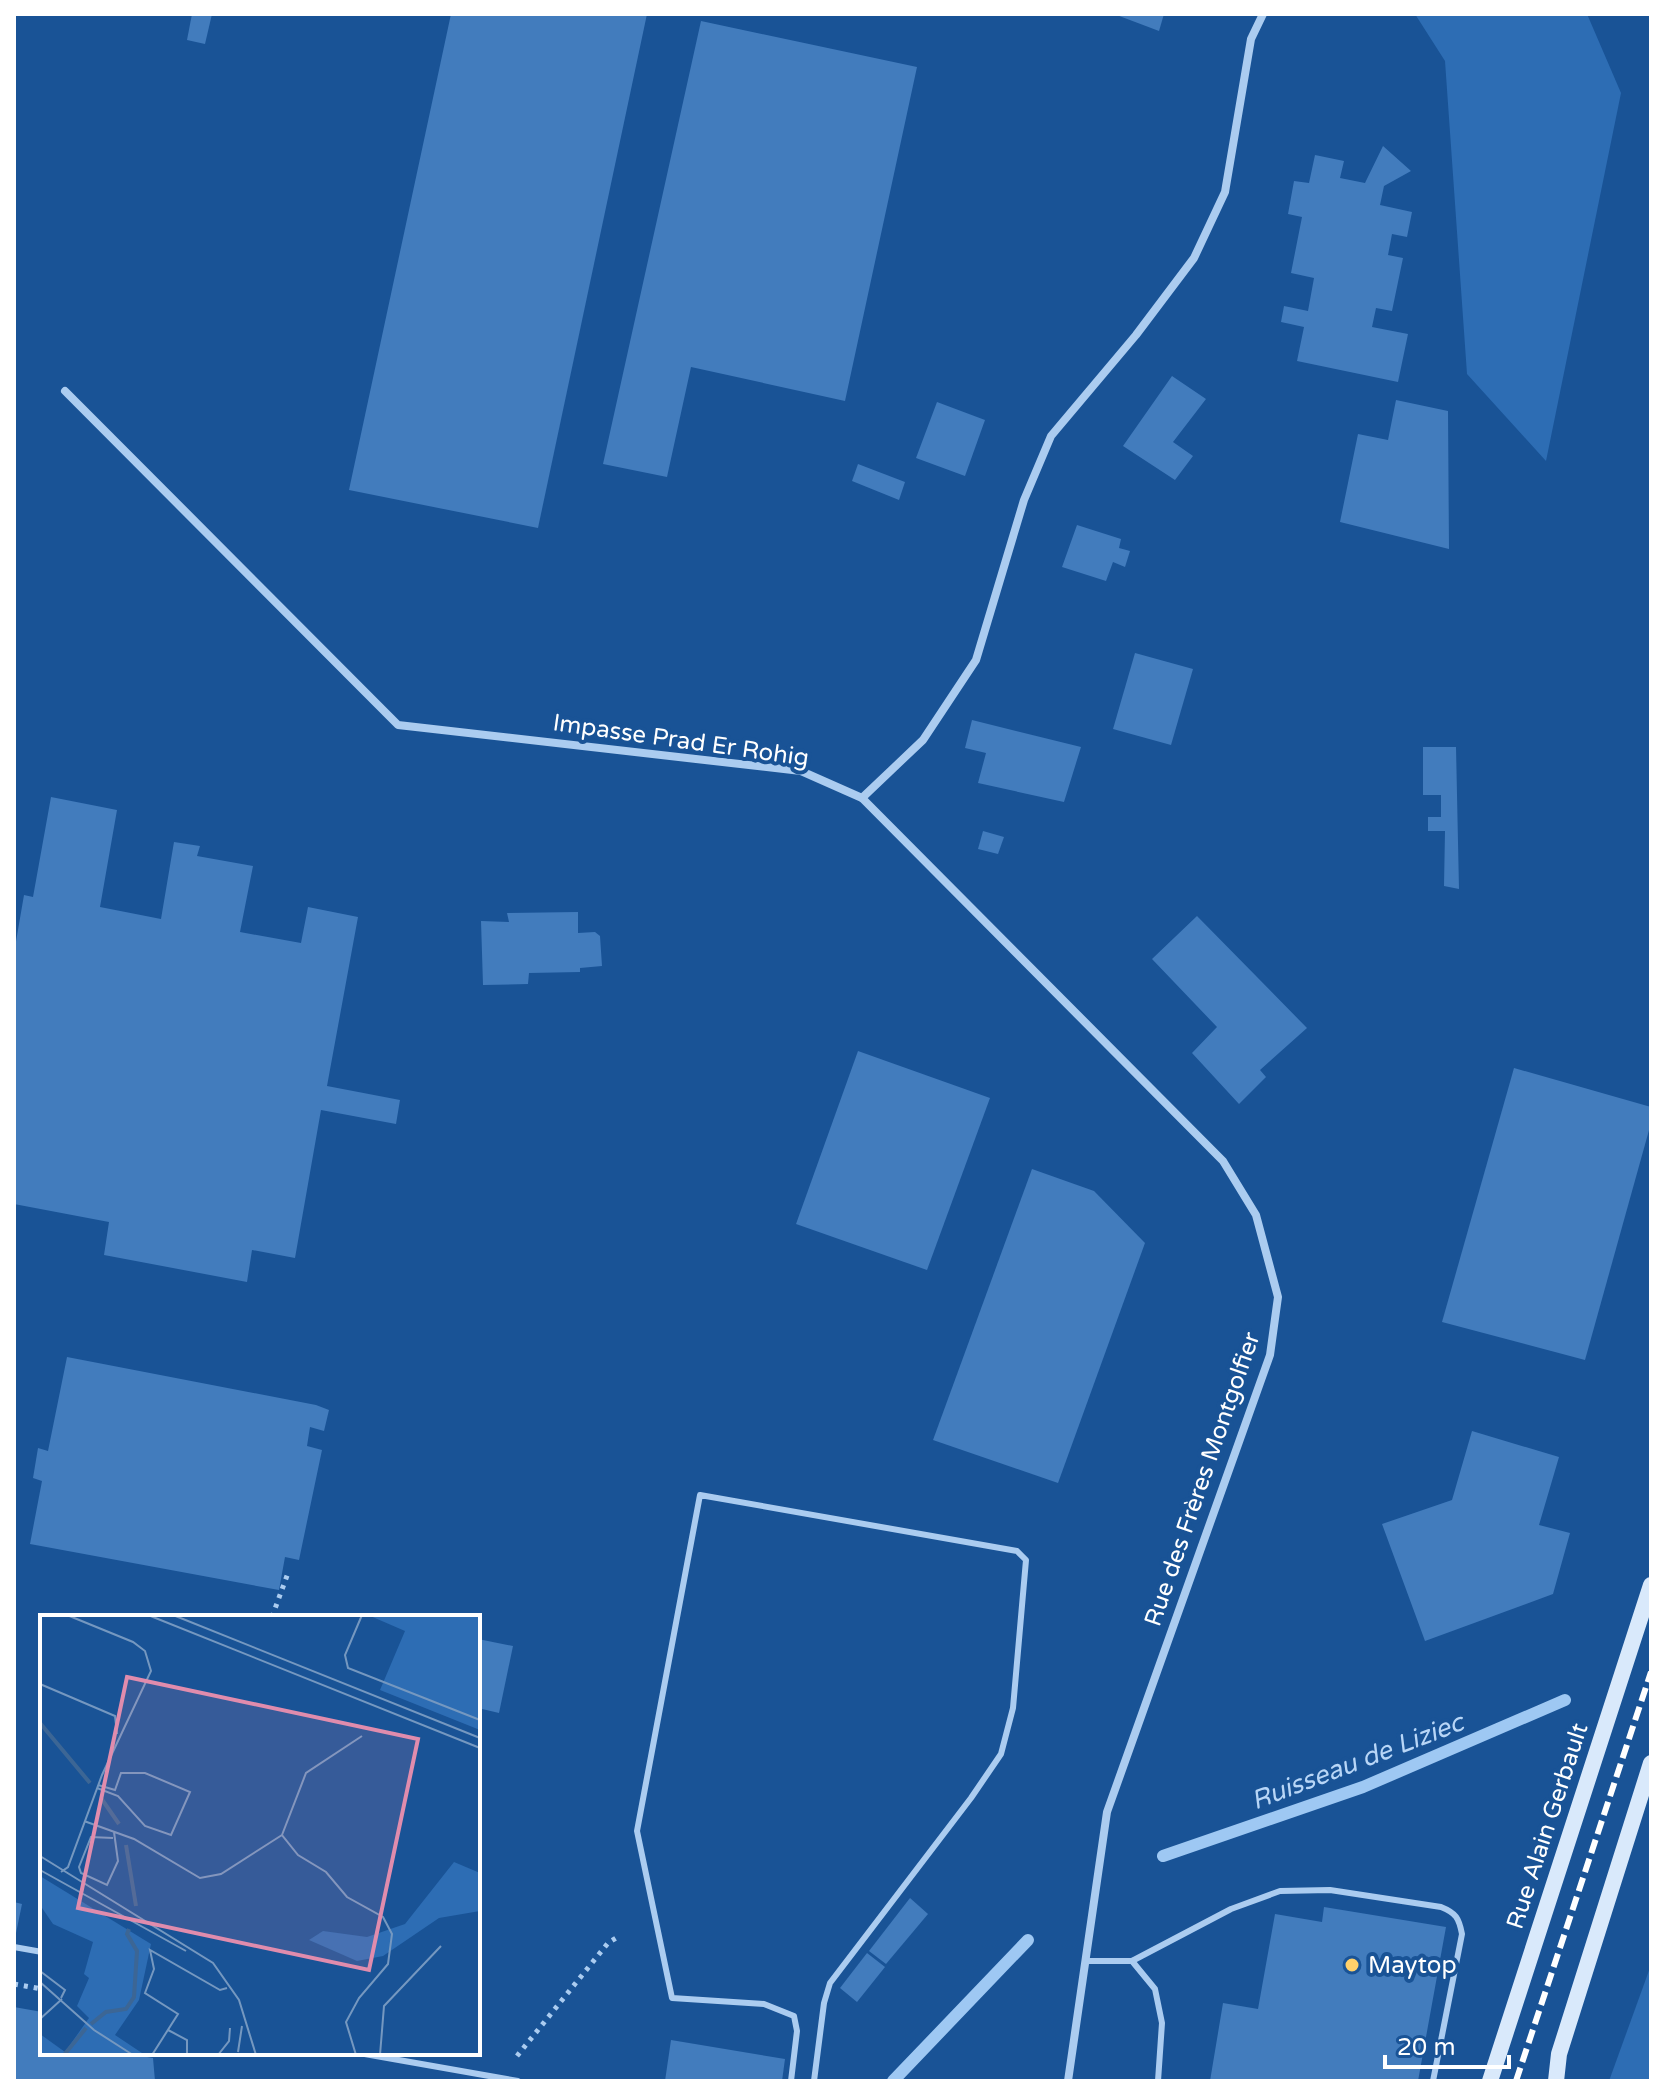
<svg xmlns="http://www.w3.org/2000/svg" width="1665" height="2095" font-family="'Varela Round',sans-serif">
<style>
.green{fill:#2d6db4}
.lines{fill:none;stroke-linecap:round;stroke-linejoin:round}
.stream{stroke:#9ec8f3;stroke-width:12}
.building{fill:#427cbd}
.path{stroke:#abccf0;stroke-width:5;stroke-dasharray:4 6;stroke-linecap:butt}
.lane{stroke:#abccf0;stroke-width:6}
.street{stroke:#abccf0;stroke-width:8}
.secondary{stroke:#d9e9fb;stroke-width:16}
.rail{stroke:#fff;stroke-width:6;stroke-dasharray:14 6;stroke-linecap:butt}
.poi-dot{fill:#ffd06b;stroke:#195396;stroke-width:3}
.labels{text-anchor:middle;stroke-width:8;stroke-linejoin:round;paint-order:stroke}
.street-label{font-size:24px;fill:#fff;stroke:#195396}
.poi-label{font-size:24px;fill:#fff;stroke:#195396;text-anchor:start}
.water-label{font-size:26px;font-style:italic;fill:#b8d6f7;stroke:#195396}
.inset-river{fill:none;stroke:#3c6695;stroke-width:4}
.inset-road{fill:none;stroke:#7598c0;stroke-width:2}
.view{fill:#e08cad;fill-opacity:0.15;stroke:#e08cad;stroke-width:4}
.inset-edge{fill:none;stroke:#fff;stroke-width:4}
</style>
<rect width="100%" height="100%" fill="#195396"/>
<g class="green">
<polygon points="1415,14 1587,14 1621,93 1546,461 1467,374 1445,61"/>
<polygon points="1651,1965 1651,2081 1609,2081"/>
</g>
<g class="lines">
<g class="stream">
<polyline points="1163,1856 1363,1787 1565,1700"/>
<polyline points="893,2081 1028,1940"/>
</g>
</g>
<g class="building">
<polygon points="192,14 212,14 205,44 187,40"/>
<polygon points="451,14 647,14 538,528 349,490"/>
<polygon points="1114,14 1164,14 1159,31"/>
<polygon points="701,21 917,67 845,401 691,367 667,477 603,464"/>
<polygon points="1383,146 1411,171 1384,186 1380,205 1412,212 1407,237 1392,234 1388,255 1403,258 1392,311 1376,308 1372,327 1408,334 1398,382 1297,361 1304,327 1281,322 1284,306 1308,311 1314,278 1291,273 1302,217 1288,214 1294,181 1309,183 1315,155 1344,161 1340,178 1365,183"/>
<polygon points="1172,376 1206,399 1173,442 1193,456 1175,480 1123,446"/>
<polygon points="1396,400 1448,411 1449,549 1340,522 1358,434 1388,440"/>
<polygon points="937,402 985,420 965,476 916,458"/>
<polygon points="858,464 905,482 899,500 852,481"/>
<polygon points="1077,525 1121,539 1119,548 1130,551 1125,567 1113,562 1106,581 1062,567"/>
<polygon points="1135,653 1193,669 1171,745 1113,729"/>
<polygon points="972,720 1081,747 1064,802 978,783 986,753 965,748"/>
<polygon points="1423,747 1456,747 1459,889 1444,886 1445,831 1428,831 1428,817 1441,817 1441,795 1423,795"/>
<polygon points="51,797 117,810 100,907 161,919 174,842 200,846 197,856 253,866 240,932 301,943 308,907 358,917 327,1086 400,1100 396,1124 321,1110 295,1258 252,1250 247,1282 104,1255 109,1222 14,1204 14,953 24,895 33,897"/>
<polygon points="983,831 1004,837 998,854 978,849"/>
<polygon points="578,912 578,933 595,932 600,936 602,966 580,968 580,972 529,973 528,984 483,985 481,921 509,922 507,913"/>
<polygon points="1197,916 1307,1028 1260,1070 1266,1077 1239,1104 1192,1053 1217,1027 1152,959"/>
<polygon points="858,1051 990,1098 927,1270 796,1224"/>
<polygon points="1514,1068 1651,1107 1651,1123 1585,1360 1442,1322"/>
<polygon points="1032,1169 1094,1191 1145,1243 1058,1483 933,1440"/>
<polygon points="67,1357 316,1405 329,1410 324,1431 310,1427 307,1446 322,1450 299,1560 285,1557 279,1590 30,1544 42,1481 33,1478 38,1448 48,1451"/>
<polygon points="1472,1431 1559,1457 1539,1525 1570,1533 1553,1594 1425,1641 1382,1524 1452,1500"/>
<polygon points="478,1639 513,1646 499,1713 478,1708"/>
<polygon points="910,1898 928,1914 886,1964 869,1951"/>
<polygon points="14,1902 22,1904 15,1938 14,1938"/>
<polygon points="1324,1907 1446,1927 1418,2081 1210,2081 1223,2003 1258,2009 1275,1914 1322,1922"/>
<polygon points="867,1953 885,1967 857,2002 840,1988"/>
<polygon points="14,2007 42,2012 42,2053 124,2053 153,2058 155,2081 14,2081"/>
<polygon points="671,2040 785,2059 782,2081 665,2081"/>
</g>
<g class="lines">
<g class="path">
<polyline points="272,1617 288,1573"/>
<polyline points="14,1984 42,1989"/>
<polyline points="517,2056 608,1943 616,1938"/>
</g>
<g class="lane">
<polyline points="14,1947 42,1952"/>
<path d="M1087,1961H1132L1231,1909L1280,1891L1330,1890L1441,1907C1456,1913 1459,1918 1462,1934L1433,2081"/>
<polyline points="1132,1961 1155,1989 1162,2023 1158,2081"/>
<polyline points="359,2053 518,2081"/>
<polyline points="791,2081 797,2031 794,2016 764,2004 672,1998 637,1831 700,1495 1017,1551 1026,1560 1013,1708 1001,1754 971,1798 830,1983 824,2003 814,2081"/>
</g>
<g class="street">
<polyline points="65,391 398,725 801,771 862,798 923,740 976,660 1024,500 1051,436 1136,335 1194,258 1225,192 1251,39 1263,14"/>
<polyline points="862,798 1223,1161 1256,1215 1278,1297 1270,1355 1107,1812 1068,2081"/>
</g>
<g class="secondary">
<polyline points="1490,2081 1651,1585"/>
<polyline points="1556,2081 1559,2054 1651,1763"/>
</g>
<polyline class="rail" points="1516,2081 1651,1672"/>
</g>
<circle class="poi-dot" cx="1352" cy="1965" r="8"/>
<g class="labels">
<g class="street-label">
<text transform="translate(681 740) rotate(8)" y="8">Impasse Prad Er Rohig</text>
<text transform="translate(1202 1479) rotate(-71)" y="8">Rue des Frères Montgolfier</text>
<text transform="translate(1547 1826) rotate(-72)" y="8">Rue Alain Gerbault</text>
</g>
<g class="poi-label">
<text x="1368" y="1973">Maytop</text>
</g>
<g class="water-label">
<text transform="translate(1357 1761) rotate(-21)" y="9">Ruisseau de Liziec</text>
</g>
</g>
<g transform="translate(40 1615)">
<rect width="440" height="440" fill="#195396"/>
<path d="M328,0H440V115L340,75L365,16ZM414,247L440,258V296L399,303L343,341L317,346L269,325L283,316L327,322L365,309ZM0,261L111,329L99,385L75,420L105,440H0V419L25,437L49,403L37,391L49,363L44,359L53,327L13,309L0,290Z" fill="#2d6db4"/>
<path class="inset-river" d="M0,108L50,168M61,183L79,209M86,230L96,291M51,409L66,397L86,394L94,382L97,336L87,319L89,314M24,440L46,413"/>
<path class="inset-road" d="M108,0L440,133M133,0L440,123M322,0L305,40L308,53L440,105M0,69L75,101L77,119M57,173L78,181L105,211L131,220L150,177L105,158H81L75,175L58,170M44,206L94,224L160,263L181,259L242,220M73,223L51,222L39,252L41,258L67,270L78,246L74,217M0,241L173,348L199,385L216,440M0,255L146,336M21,257L28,252L62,160L111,56L105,36L93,27L27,0M0,356L25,375L21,383M0,367L54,415L93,440M0,404L22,384M128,415L147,425V440M198,437L202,411M112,440L138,399L105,378L114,354L110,335L180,375L187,373M178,440L189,426L190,413M316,440L306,407L319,383L348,349L352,319L343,302L307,282L286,257L258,240L242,220L266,158L322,121M340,440L344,391L401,331"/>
<path class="view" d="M87,62L378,124L329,355L38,293Z"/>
<rect width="440" height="440" class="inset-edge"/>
</g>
<rect width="1665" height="2095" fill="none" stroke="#ffffff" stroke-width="32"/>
<path d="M1385 2055v12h124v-12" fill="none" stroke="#ffffff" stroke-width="4"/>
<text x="1397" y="2055" font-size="24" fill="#ffffff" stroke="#195396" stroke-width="6" paint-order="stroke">20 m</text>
</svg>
